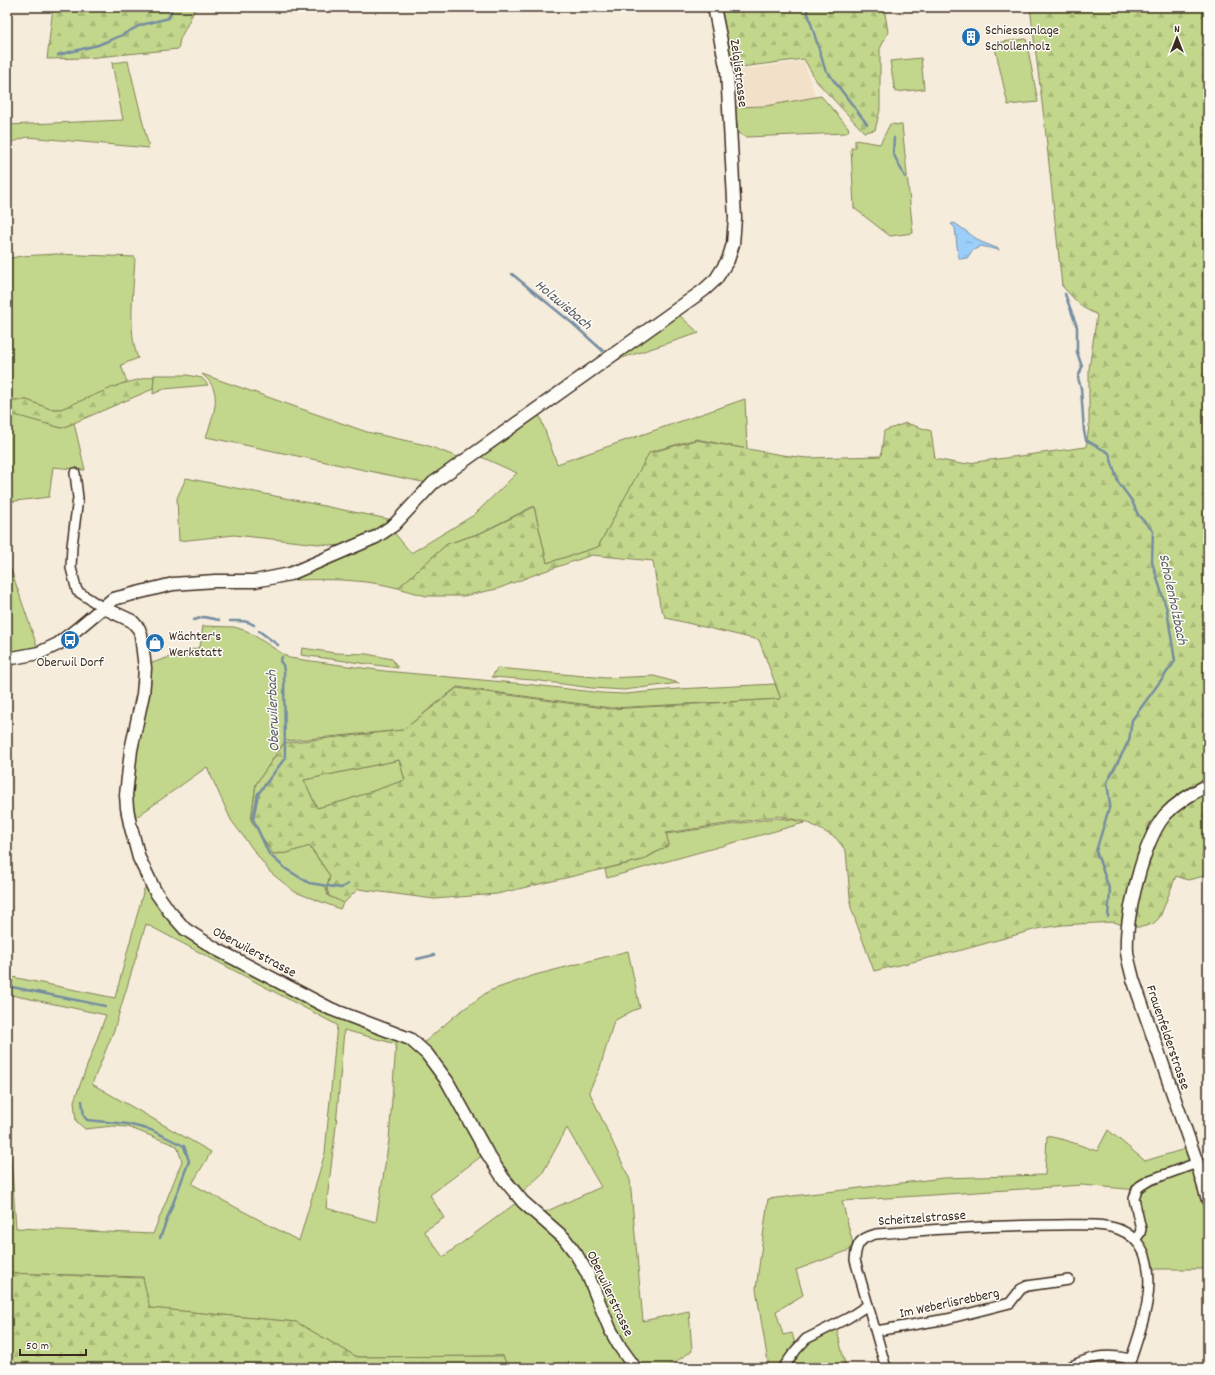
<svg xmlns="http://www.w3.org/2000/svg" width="1215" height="1375" font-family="Dekko,sans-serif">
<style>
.built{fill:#f2e1c8}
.grass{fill:#c3d78c;stroke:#7f8055;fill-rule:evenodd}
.forest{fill:url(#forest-firs);stroke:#7f8055;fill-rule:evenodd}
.water{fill:url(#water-ripples);stroke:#758da1}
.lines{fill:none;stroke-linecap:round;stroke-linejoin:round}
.stream{stroke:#758da1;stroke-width:2.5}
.minor-casing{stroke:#3b2a1e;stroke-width:12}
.tertiary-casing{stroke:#3b2a1e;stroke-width:15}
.minor{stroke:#fdfcf7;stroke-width:9}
.tertiary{stroke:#fdfcf7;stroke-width:12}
.labels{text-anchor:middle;stroke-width:3;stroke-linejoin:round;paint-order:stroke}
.poi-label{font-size:14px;fill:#3b2a1e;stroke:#fdfcf7;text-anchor:start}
.street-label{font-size:14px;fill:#3b2a1e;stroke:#fdfcf7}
.water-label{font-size:15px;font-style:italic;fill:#585c60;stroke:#fdfcf7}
</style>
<defs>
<pattern id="forest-firs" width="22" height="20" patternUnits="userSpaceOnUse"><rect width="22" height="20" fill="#c3d78c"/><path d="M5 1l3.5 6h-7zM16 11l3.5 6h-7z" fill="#a8b978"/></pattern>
<pattern id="water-ripples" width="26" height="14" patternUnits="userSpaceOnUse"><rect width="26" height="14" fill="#9bcff9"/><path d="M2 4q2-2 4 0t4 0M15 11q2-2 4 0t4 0" fill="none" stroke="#86b2d5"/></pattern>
</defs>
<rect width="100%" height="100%" fill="#f6ecdb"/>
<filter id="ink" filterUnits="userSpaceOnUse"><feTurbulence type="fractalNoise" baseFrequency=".025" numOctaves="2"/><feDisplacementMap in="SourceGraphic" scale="8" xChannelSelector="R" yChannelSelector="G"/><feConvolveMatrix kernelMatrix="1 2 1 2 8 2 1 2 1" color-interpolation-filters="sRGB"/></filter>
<g filter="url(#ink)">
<polygon class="built" points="804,61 815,97 766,106 735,106 734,71"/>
<g class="grass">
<polygon points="1026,39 1038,102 1008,105 994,43"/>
<polygon points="921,58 924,89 895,92 890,61"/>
<polygon points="128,61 149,148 27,137 7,144 7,125 123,120 112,63"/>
<polygon points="821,96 848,127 849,130 846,133 745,137 738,133 735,107 766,106"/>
<polygon points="890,124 902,125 913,233 890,236 854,208 851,148 855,148 855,140 880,144"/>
<path d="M56,254L135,257C134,284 127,333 138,358L121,365L127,382L61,409H50L27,400H7V259L21,256Z"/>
<polygon points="678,314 699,333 607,363"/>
<path d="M202,374L367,432L426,445L460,458L427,483L206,437C211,422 221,399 211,384C209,380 205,377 202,374Z"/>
<polygon points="154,375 187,375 202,378 208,385 164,389 153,394"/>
<path d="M745,399L747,449L696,439L650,452L598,547L547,563L534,506L480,533L447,544L398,588C363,579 329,579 293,580V576L392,530L411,553L474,515L517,473L477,455L538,411L557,464Z"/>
<polygon points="7,412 61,428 74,423 85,470 53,467 49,497 7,502"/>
<polygon points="186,478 393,520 374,535 338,551 338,546 234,535 179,541 177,498"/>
<polygon points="7,553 9,564 38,649 7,656"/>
<polygon points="203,626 234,627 247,631 289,658 385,671 525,684 602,693 625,694 678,689 775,684 781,699 611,708 457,687 403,730 285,741 256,784 251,820 273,854 287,853 309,846 330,876 326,888 328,896 344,902 340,909 295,892 270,872 231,820 207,767 132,820 130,795 149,664 200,647"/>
<polygon points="302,648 335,653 367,654 392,659 398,668 301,655"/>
<polygon points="497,668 606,678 654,676 679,683 624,690 592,688 533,680 492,677"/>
<polygon points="399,760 405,780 344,801 317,808 304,780"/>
<polygon points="777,818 794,820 804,823 607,878 605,869 643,860 669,845 666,834"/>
<path d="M149,885L180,930L419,1047L457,1014L489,991L535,975L628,951L640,1008L632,1011L614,1021L599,1071L589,1091L630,1180L643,1321L689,1311L692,1351L666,1368H508L503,1356L357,1357L296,1322L149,1308L143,1277L7,1273V1147L11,1158L16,1228L153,1234L182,1161L177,1146L128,1127L113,1126L85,1129L76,1121L74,1101L106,1015L7,994V976L115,998L144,889ZM146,924L337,1025L325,1153L299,1241L192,1184L211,1152L92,1084L114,1030ZM344,1030L396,1044L389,1140L376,1222L326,1208L336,1126ZM567,1128L601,1187L536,1216L516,1203L443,1257L424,1231L444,1218L430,1195L491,1149L523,1191L542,1174Z"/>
<polygon points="1108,1130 1145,1161 1185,1149 1200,1192 1208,1224 1208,1269 1152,1269 1148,1253 1141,1240 1146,1230 1136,1201 1138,1190 1082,1185 842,1201 853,1244 850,1250 796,1270 803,1295 776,1311 783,1335 792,1333 797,1351 811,1338 836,1326 846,1368 769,1368 756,1289 768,1199 943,1178 1045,1175 1047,1136 1065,1140 1097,1151"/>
</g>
<g class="forest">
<polygon points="53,7 196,7 180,39 178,49 87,58 47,59"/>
<polygon points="721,7 884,7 888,32 880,49 880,110 875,130 864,132 817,82 804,59 733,68"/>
<path d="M1030,7H1208V875L1188,880L1176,876L1160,917L1153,924L1142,927H1128L1114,922L1062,925L1037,929L962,950L874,971L851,908L846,851L836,838L807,822L778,816L666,833L669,845L642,860L497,894L434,899L358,889L344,903L329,896L327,888L330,876L310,846L287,853L273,854L251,820L256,784L284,743L403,730L457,688L611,709L781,699L759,640L666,618L660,606L653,561L592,555L539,573L497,589L463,596H426L398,588L447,544L481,533L534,507L547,563L598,547L649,453L696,440L782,455L807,458L881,456L884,431L906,423L931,431L935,459L961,464L1086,447L1089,426V369L1097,315L1082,307L1062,286L1045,126ZM399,760L405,780L344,801L317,808L304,780Z"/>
<polygon points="154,376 153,389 62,428 7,413 7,400 27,400 50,409 61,409 121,384"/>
<polygon points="7,1273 143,1278 150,1308 296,1322 357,1357 503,1356 508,1368 7,1368"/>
</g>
<polygon class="water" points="953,223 956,224 981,242 999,249 999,250 981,246 972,251 967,258 960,259 958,255 955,228 951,224"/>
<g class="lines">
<g class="stream">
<polyline points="806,7 825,69 867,124"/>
<polyline points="58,55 98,45 120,36 141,25 169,18 172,7"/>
<polyline points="894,138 893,153 905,177"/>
<polyline points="512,274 572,323 603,351"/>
<polyline points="1065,294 1077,327 1077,352 1082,367 1078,378 1081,388 1084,431 1086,440 1109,453 1118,482 1132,501 1138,515 1153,531 1152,562 1167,610 1175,661 1132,720 1129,741 1107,782 1110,805 1096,851 1110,891 1108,917"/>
<polyline points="194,620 204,617 219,620"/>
<path d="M230,621C238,621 247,620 254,625"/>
<polyline points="259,631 278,645"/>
<polyline points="282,657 280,661 283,665 284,671 285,758 258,794 253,819 269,854 286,869 309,883 341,888 348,884"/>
<polyline points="417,959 434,955"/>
<polyline points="7,986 105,1006"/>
<polyline points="82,1101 84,1116 87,1120 127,1124 151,1130 184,1146 189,1161 160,1238"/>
</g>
<g class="minor-casing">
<g id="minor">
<polyline points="75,473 78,498 72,546 71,568 77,591 102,607"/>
<polyline points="1135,1240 1140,1233 1141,1229 1134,1199 1137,1189 1140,1186 1150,1180 1197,1163"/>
<polyline points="876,1331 947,1319 1010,1303 1021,1289 1027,1286 1069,1280"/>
<polyline points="783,1368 796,1350 806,1339 848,1318 868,1305"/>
<path d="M886,1368L855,1260C856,1244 860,1238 876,1234C936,1229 997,1225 1057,1225C1075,1225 1101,1223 1118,1229C1129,1233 1139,1242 1144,1253C1158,1289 1139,1334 1128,1368"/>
<path d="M1067,1368C1090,1357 1105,1353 1131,1359"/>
</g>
</g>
<g class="tertiary-casing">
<g id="tertiary">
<polyline points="102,607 132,621 139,629 141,635 145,668 144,683 143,694 131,750 126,795 127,808 130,824 139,858 155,891 169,911 185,929 216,949 331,1009 410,1039 427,1054 447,1081 487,1153 503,1178 523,1202 564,1238 576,1254 587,1273 610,1329 620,1347 635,1368"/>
<polyline points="7,659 39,653 58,644 76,630 113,599 173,584 215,581 255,581 290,574 376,537 394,525 433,483 704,290 716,279 728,260 733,244 735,218 727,71 714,7"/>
<path d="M1208,785C1192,793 1177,802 1165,815C1143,841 1125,918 1127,952C1128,961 1131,970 1133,979L1197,1163L1208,1200"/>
</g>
</g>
<use href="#minor" class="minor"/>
<use href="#tertiary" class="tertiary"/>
</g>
</g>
<defs>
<g id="building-disc" transform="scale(1)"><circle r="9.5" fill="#1f6fb2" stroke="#fdfcf7"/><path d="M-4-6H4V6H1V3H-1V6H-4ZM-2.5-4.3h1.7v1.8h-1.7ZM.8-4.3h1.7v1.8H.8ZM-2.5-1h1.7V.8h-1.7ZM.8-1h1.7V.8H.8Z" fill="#fff"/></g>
<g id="bus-disc" transform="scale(1)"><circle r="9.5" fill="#1f6fb2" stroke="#fdfcf7"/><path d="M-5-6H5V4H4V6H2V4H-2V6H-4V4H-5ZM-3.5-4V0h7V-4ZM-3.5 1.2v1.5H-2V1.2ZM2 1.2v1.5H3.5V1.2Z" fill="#fff"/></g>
<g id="shop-disc" transform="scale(1)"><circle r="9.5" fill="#1f6fb2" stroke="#fdfcf7"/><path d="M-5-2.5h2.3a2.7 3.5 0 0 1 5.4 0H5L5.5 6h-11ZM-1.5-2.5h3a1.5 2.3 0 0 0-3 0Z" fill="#fff"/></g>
</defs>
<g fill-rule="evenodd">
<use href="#building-disc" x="971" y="37"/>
<use href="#bus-disc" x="70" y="640"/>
<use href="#shop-disc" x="155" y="643"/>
</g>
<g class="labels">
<g class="poi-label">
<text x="985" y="34">Schiessanlage<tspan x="985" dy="16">Schollenholz</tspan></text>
<text x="169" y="640">Wächter's<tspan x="169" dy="16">Werkstatt</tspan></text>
<text x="70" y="666" text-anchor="middle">Oberwil Dorf</text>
</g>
<g class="street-label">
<text transform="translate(740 73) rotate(83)" y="5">Zelglistrasse</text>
<text transform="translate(255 951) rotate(28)" y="5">Oberwilerstrasse</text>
<text transform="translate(1169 1037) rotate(71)" y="5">Frauenfelderstrasse</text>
<text transform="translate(922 1217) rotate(-4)" y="5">Scheitzelstrasse</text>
<text transform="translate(611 1293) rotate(65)" y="5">Oberwilerstrasse</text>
<text transform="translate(949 1302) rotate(-12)" y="5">Im Weberlisrebberg</text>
</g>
<g class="water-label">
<text transform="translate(564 304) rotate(40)" y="5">Holzwisbach</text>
<text transform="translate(1174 599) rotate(78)" y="5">Scholenholzbach</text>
<text transform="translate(272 711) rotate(-92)" y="5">Oberwilerbach</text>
</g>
</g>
<rect width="1215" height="1375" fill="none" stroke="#fdfcf7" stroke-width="24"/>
<rect x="12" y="12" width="1191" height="1351" fill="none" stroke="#3b2a1e" stroke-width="1.5" filter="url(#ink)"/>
<g transform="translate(1177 38)" stroke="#fdfcf7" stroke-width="3" paint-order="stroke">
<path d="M0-3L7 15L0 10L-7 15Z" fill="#3b2a1e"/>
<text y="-6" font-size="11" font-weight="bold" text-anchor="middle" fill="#3b2a1e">N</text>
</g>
<path d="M20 1349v6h66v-6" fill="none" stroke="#3b2a1e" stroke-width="2"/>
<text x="26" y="1349" font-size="12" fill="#3b2a1e" stroke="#fdfcf7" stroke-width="3" paint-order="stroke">50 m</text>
</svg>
